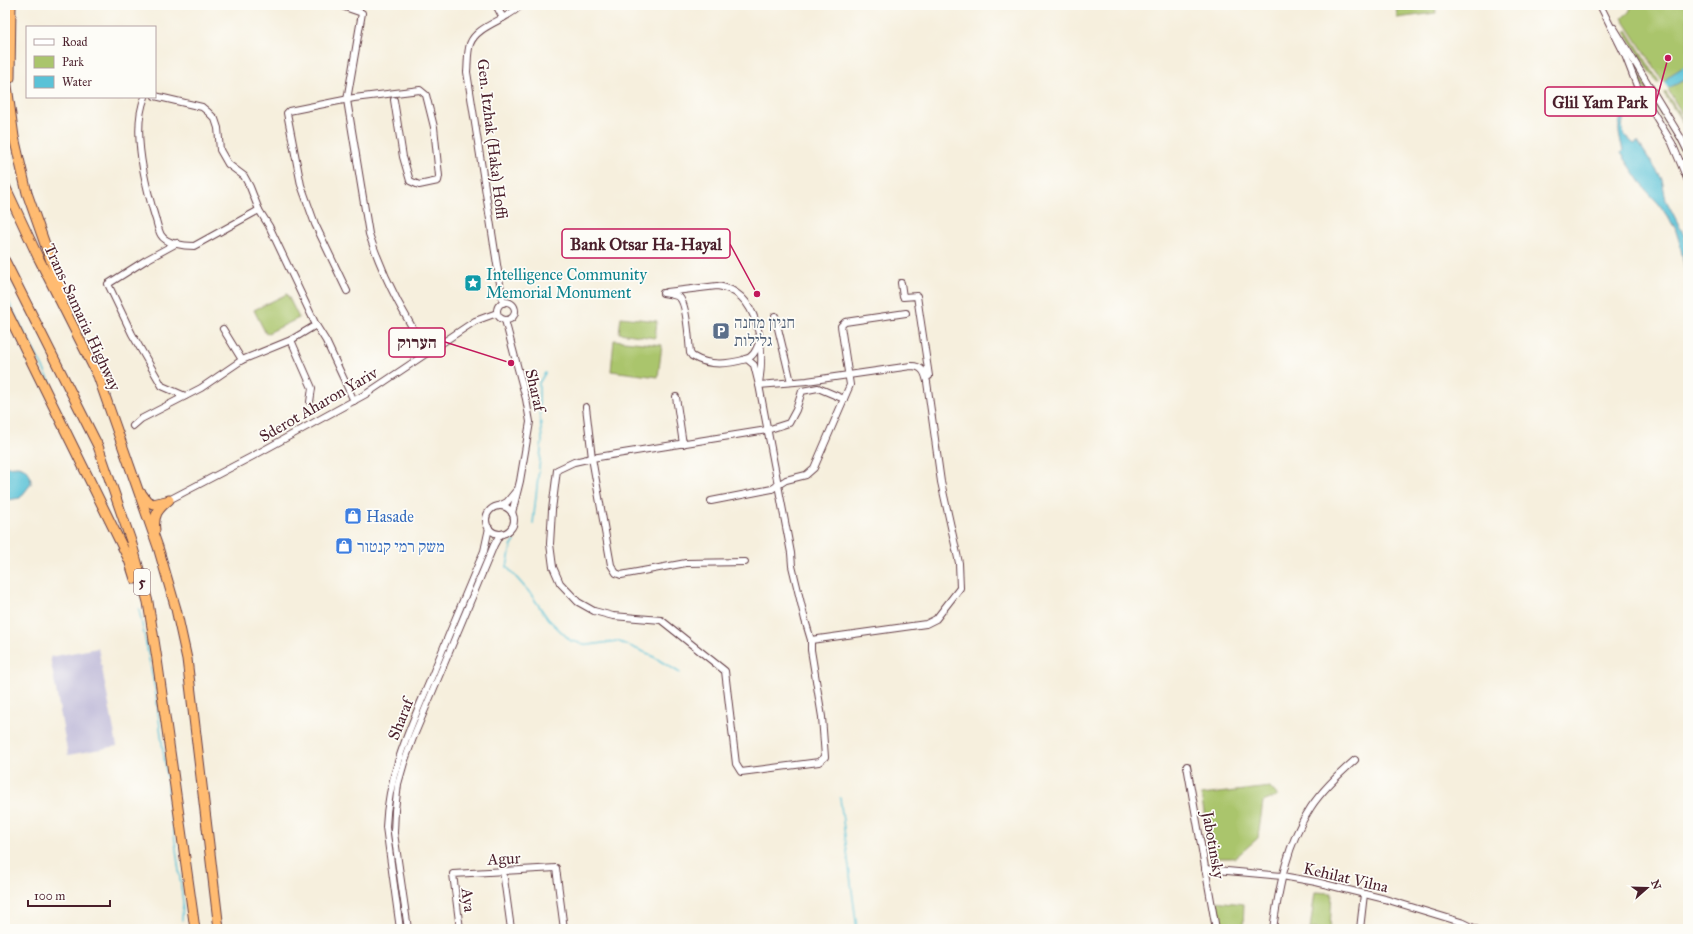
<svg xmlns="http://www.w3.org/2000/svg" width="1693" height="934" font-family="'IM FELL Great Primer','Frank Ruhl Libre',serif">
<style>
.industrial{fill:#c4c0db}
.green{fill:#aac56c;stroke:#7a724c}
.water{fill:#5ac2d7;stroke:#527081}
.pier{fill:#f6efdd}
.lines{fill:none;stroke-linecap:round;stroke-linejoin:round}
.stream{stroke:#5ac2d7;stroke-width:1.5}
.minor-casing{stroke:#643e46;stroke-width:8}
.highway-casing{stroke:#643e46;stroke-width:11}
.minor{stroke:#fff;stroke-width:6}
.highway{stroke:#ffbb71;stroke-width:9}
.labels{text-anchor:middle;stroke-width:3.5;stroke-linejoin:round;paint-order:stroke}
.shield{fill:#fdfcf7;stroke:#806168;stroke-width:1}
.shield-label{font-size:15px;font-weight:bold;fill:#4a1f2b}
.street-label{font-size:16px;fill:#4a1f2b;stroke:#fdfcf7}
.culture-label{font-size:16px;fill:#0d838f;stroke:#fdfcf7;text-anchor:start}
.service-label{font-size:16px;fill:#4e5e75;stroke:#fdfcf7;text-anchor:start}
.shop-label{font-size:16px;fill:#366cbe;stroke:#fdfcf7;text-anchor:start}
.leader{fill:none;stroke:#c2185b;stroke-width:1.5}
.callout-dot{fill:#c2185b;stroke:#fdfcf7;stroke-width:1.5}
.callout{fill:#fdfcf7;stroke:#c2185b;stroke-width:1.5}
.callout-label{font-size:17px;text-anchor:middle;font-weight:bold;fill:#4a1f2b}
</style>
<rect width="100%" height="100%" fill="#fdfcf7"/>
<filter id="ink" filterUnits="userSpaceOnUse"><feTurbulence type="fractalNoise" baseFrequency=".025" numOctaves="2"/><feDisplacementMap in="SourceGraphic" scale="8" xChannelSelector="R" yChannelSelector="G"/><feConvolveMatrix kernelMatrix="1 2 1 2 8 2 1 2 1" color-interpolation-filters="sRGB"/></filter>
<filter id="wash" filterUnits="userSpaceOnUse"><feTurbulence type="fractalNoise" baseFrequency=".012" numOctaves="4" result="noise"/><feDisplacementMap in="SourceGraphic" scale="16" xChannelSelector="R" yChannelSelector="G"/><feGaussianBlur stdDeviation="0.9" result="paint"/><feColorMatrix in="noise" values="0 0 0 0 0 0 0 0 0 0 0 0 0 0 0 0 0 1.4 0 .05"/><feComposite in="paint" operator="in"/></filter>
<g filter="url(#wash)">
<rect width="100%" height="100%" fill="#f6efdd"/>
<polygon class="industrial" points="98,648 117,746 68,755 50,657"/>
<g class="green">
<polygon points="1396,5 1435,5 1436,13 1397,18"/>
<polygon points="1632,5 1688,5 1688,124 1666,86 1622,18 1629,12"/>
<polygon points="1627,30 1688,128 1688,131 1625,32"/>
<path d="M1628,55L1685,151L1688,159V168C1674,127 1643,95 1628,55Z"/>
<polygon points="287,294 299,318 266,334 254,310"/>
<polygon points="621,317 657,321 655,338 619,333"/>
<polygon points="614,340 662,345 658,377 611,371"/>
<polygon points="1270,787 1278,796 1263,802 1258,838 1235,858 1212,858 1201,795"/>
<polygon points="1315,892 1332,893 1330,929 1310,929"/>
<polygon points="1214,901 1244,904 1243,929 1218,929"/>
</g>
<g class="water">
<path d="M1688,64V78C1673,88 1609,108 1625,135C1627,138 1631,141 1634,144L1638,142L1662,179L1666,200L1684,235L1688,255V287L1680,244L1675,228L1659,204L1646,190L1621,153L1623,150C1621,142 1618,134 1619,125C1621,104 1649,92 1665,81L1669,76Z"/>
<path d="M18,466C28,468 31,474 31,484L20,498L8,500L5,498V467Z"/>
</g>
<polygon class="pier" points="1663,80 1669,90 1641,106 1637,99"/>
<g class="lines">
<g class="stream">
<polyline points="5,295 51,383"/>
<polyline points="533,524 542,440 539,403 539,383 545,373"/>
<polyline points="515,541 511,547 507,567 530,593 548,619 571,641 589,645 617,641 649,654 680,673"/>
<polyline points="139,609 155,689 183,902 182,920"/>
<polyline points="840,798 857,929"/>
</g>
</g>
</g>
<g filter="url(#ink)">
<g class="lines">
<g class="minor-casing">
<g id="minor">
<path d="M339,5L362,13L347,100L369,234C383,276 403,315 428,352"/>
<polyline points="496,5 503,18"/>
<polyline points="1600,5 1625,55 1637,86 1672,143 1688,181"/>
<polyline points="1614,28 1681,138 1688,152"/>
<polyline points="155,96 202,107 208,112 215,119 218,128 220,150 228,164 244,176 250,187 259,210 269,226 316,325 326,341 354,401"/>
<path d="M145,97C131,130 145,184 155,217C157,222 158,230 161,235C166,244 185,246 194,246L259,210"/>
<polyline points="177,243 146,260 108,284 132,334 162,386 185,396"/>
<polyline points="901,283 903,297 917,296 929,376"/>
<polyline points="347,291 315,224 301,185 287,113 289,111 354,98 420,90 426,95 434,127 439,176 438,181 419,185 410,181 403,157 394,100"/>
<path d="M667,292L717,286C760,291 765,349 759,383"/>
<path d="M663,293C668,294 675,295 679,297C687,303 689,342 690,353L692,356C710,367 728,364 747,359L754,365L759,385L791,553L792,566L805,620L811,640V650L822,717L825,757L819,762L741,772L736,764L725,671L661,620L613,616L594,611L578,602L560,583L553,567L550,544L552,510L557,470L574,462L592,458L767,430L789,423L796,410L802,391L818,388L844,399"/>
<circle cx="506" cy="311" r="9"/>
<path d="M503,303L467,72C468,63 467,53 470,44C477,25 508,20 521,5"/>
<polyline points="775,316 791,382"/>
<polyline points="505,320 526,399 530,422 520,481 512,513"/>
<polyline points="223,329 242,360"/>
<polyline points="291,340 312,388 310,402"/>
<path d="M745,359C753,358 756,350 759,343"/>
<path d="M759,385L807,381L911,366C922,366 925,372 927,382L941,482L959,563L960,588L936,619L926,624L811,640"/>
<polyline points="676,397 683,444"/>
<polyline points="586,407 592,458 611,565 616,573 621,575 686,563 745,562"/>
<polyline points="133,426 141,419 201,388 242,360 291,340 316,325"/>
<polyline points="169,500 253,456 366,394 460,331 475,321 497,313"/>
<polyline points="711,501 772,489 786,480 806,475 814,468 850,385 841,326 845,322 906,313"/>
<polyline points="499,506 507,502 516,491"/>
<circle cx="500" cy="520" r="14"/>
<polyline points="1187,766 1216,929"/>
<polyline points="1205,869 1282,876 1316,882 1385,899 1464,923 1476,929"/>
<polyline points="503,871 511,929"/>
<path d="M400,929L386,827C388,775 409,730 429,683C447,639 465,595 484,551L489,528"/>
<polyline points="408,929 394,833 395,810 398,784 404,763 413,738 494,545 499,536 502,534"/>
<polyline points="460,929 453,874 556,868 564,929"/>
<path d="M1273,929C1279,887 1287,843 1311,807C1323,789 1339,774 1355,760"/>
<polyline points="1360,929 1364,894"/>
</g>
</g>
<g class="highway-casing">
<g id="highway">
<polyline points="5,71 14,137 27,193 64,298"/>
<polyline points="10,78 11,5"/>
<polyline points="5,186 38,257 98,376 158,547 176,609 187,659 219,929"/>
<polyline points="5,261 98,446 131,541 148,602 157,659 195,929"/>
<polyline points="5,308 129,560 135,579"/>
<polyline points="142,494 147,501 153,504 166,501"/>
<path d="M155,530C153,515 158,509 169,500"/>
</g>
</g>
<use href="#minor" class="minor"/>
<use href="#highway" class="highway"/>
</g>
</g>
<defs>
<g id="sight-square" transform="scale(0.9)"><rect x="-9" y="-9" width="18" height="18" rx="4" fill="#0f9aa8" stroke="#fdfcf7"/><path d="M0-6L1.8-2.2L6-1.7L2.9 1.2L3.7 5.4L0 3.3L-3.7 5.4L-2.9 1.2L-6-1.7L-1.8-2.2Z" fill="#fff"/></g>
<g id="parking-square" transform="scale(0.9)"><rect x="-9" y="-9" width="18" height="18" rx="4" fill="#5c6f8a" stroke="#fdfcf7"/><path d="M-3.5-5.5H1a3.5 3.5 0 0 1 0 7H-1V5.5H-3.5ZM-1-3.4V-.6H.8a1.4 1.4 0 0 0 0-2.8Z" fill="#fff"/></g>
<g id="shop-square" transform="scale(0.9)"><rect x="-9" y="-9" width="18" height="18" rx="4" fill="#3f7fe0" stroke="#fdfcf7"/><path d="M-5-2.5h2.3a2.7 3.5 0 0 1 5.4 0H5L5.5 6h-11ZM-1.5-2.5h3a1.5 2.3 0 0 0-3 0Z" fill="#fff"/></g>
</defs>
<g fill-rule="evenodd">
<use href="#sight-square" x="473" y="283"/>
<use href="#parking-square" x="721" y="331"/>
<use href="#shop-square" x="353" y="516"/>
<use href="#shop-square" x="344" y="546"/>
</g>
<g class="labels">
<rect class="shield" x="134" y="569" width="16" height="26" rx="3"/>
<g class="shield-label">
<text x="142" y="587">5</text>
</g>
<g class="street-label">
<text transform="translate(493 139) rotate(83)" y="6">Gen. Itzhak (Haka) Hoffi</text>
<text transform="translate(83 317) rotate(65)" y="6">Trans-Samaria Highway</text>
<text transform="translate(536 390) rotate(77)" y="6">Sharaf</text>
<text transform="translate(318 404) rotate(-30)" y="6">Sderot Aharon Yariv</text>
<text transform="translate(400 719) rotate(-68)" y="6">Sharaf</text>
<text transform="translate(1214 845) rotate(80)" y="6">Jabotinsky</text>
<text transform="translate(504 858) rotate(-3)" y="6">Agur</text>
<text transform="translate(1346 877) rotate(13)" y="6">Kehilat Vilna</text>
<text transform="translate(469 900) rotate(83)" y="6">Aya</text>
</g>
<g class="culture-label">
<text x="486" y="280">Intelligence Community<tspan x="486" dy="18">Memorial Monument</tspan></text>
</g>
<g class="service-label">
<text x="734" y="328">חניון מחנה<tspan x="734" dy="18">גלילות</tspan></text>
</g>
<g class="shop-label">
<text x="366" y="522">Hasade</text>
<text x="357" y="552">משק רמי קנטור</text>
</g>
</g>
<path class="leader" d="M1668 58L1656 102M757 294L730 244M511 363L445 342"/>
<g class="callout-dot">
<circle cx="1668" cy="58" r="4"/>
<circle cx="757" cy="294" r="4"/>
<circle cx="511" cy="363" r="4"/>
</g>
<g class="callout">
<rect x="1545" y="87" width="111" height="29" rx="4"/>
<rect x="562" y="229" width="168" height="29" rx="4"/>
<rect x="389" y="328" width="56" height="29" rx="4"/>
</g>
<g class="callout-label">
<text x="1600" y="108">Glil Yam Park</text>
<text x="646" y="250">Bank Otsar Ha-Hayal</text>
<text x="417" y="348">הערוק</text>
</g>
<rect width="1693" height="934" fill="none" stroke="#fdfcf7" stroke-width="20"/>
<rect x="26" y="26" width="130" height="72" fill="#fdfcf7" stroke="#b5a4a5"/>
<rect x="34" y="39" width="20" height="6" fill="#ffffff" stroke="#b5a4a5"/>
<text x="62" y="46" font-size="12" fill="#4a1f2b">Road</text>
<rect x="34" y="56" width="20" height="12" fill="#aac56c" stroke="#b5a4a5"/>
<text x="62" y="66" font-size="12" fill="#4a1f2b">Park</text>
<rect x="34" y="76" width="20" height="12" fill="#5ac2d7" stroke="#b5a4a5"/>
<text x="62" y="86" font-size="12" fill="#4a1f2b">Water</text>
<g transform="translate(1647 888) rotate(70)" stroke="#fdfcf7" stroke-width="3" paint-order="stroke">
<path d="M0-3L7 15L0 10L-7 15Z" fill="#4a1f2b"/>
<text y="-6" font-size="11" font-weight="bold" text-anchor="middle" fill="#4a1f2b">N</text>
</g>
<path d="M28 900v6h82v-6" fill="none" stroke="#4a1f2b" stroke-width="2"/>
<text x="34" y="900" font-size="12" fill="#4a1f2b" stroke="#fdfcf7" stroke-width="3" paint-order="stroke">100 m</text>
</svg>
